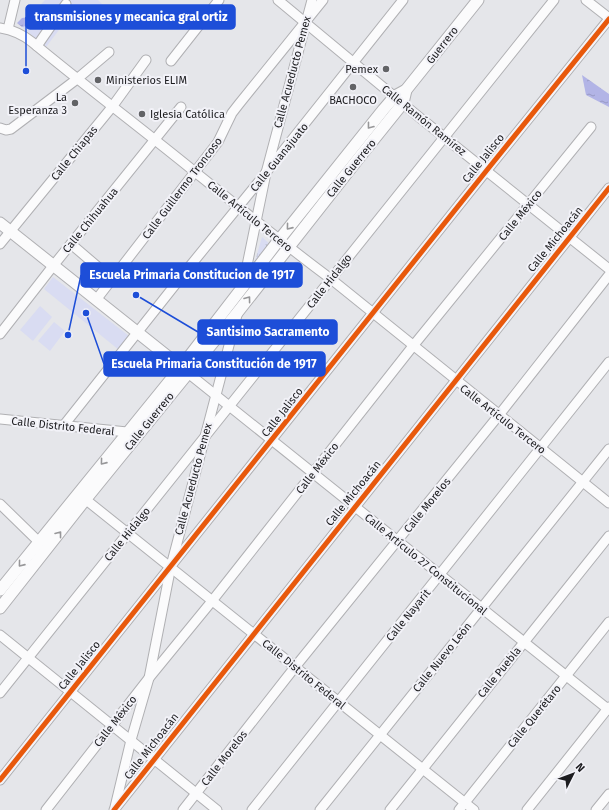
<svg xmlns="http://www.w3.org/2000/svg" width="609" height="810" font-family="'Fira Sans',sans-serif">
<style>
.grass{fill:url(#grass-tufts)}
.park{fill:#d9dcf2}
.water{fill:url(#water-ripples)}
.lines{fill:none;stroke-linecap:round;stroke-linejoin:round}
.minor-casing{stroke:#b0b0b3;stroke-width:11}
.major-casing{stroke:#b0b0b3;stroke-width:13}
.minor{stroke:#fbfbfc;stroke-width:9}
.major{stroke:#fbfbfc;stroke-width:11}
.cycleway-casing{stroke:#f2f2f8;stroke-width:8}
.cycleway{stroke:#e8590c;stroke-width:5}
.oneway{stroke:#979799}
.poi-dot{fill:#626366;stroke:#f2f2f8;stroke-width:1.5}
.labels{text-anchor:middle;stroke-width:4;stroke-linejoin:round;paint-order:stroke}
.street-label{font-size:11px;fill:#1c1c1f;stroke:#f2f2f8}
.poi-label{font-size:11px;fill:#1c1c1f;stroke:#f2f2f8;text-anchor:end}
.leader{fill:none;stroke:#1d4ed8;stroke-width:1.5}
.callout-dot{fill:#1d4ed8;stroke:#f2f2f8;stroke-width:1.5}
.callout{fill:#1d4ed8;stroke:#1d4ed8;stroke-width:1.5}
.callout-label{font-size:12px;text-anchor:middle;font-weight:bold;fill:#fff}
</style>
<defs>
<pattern id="grass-tufts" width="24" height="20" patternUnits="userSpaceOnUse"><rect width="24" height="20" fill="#d9dcf2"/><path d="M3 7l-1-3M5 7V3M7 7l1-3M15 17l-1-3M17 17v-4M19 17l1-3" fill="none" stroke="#babccf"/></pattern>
<pattern id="water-ripples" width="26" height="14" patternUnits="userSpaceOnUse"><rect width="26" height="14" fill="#b2b4e6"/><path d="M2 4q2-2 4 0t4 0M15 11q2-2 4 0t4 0" fill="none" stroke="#989ac5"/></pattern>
</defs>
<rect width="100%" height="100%" fill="#e5e6ea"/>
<polygon class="grass" points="262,237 271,245 253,268"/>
<g class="park">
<polygon points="45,0 98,0 107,9 61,13 28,18"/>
<polygon points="68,18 46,47 22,27 35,23"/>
<polygon points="53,277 129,336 119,350 44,289"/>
<polygon points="40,306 52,317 33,341 20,330"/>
<polygon points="54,322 65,331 50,351 38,341"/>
</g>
<g class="water">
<path d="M107,9L111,13C81,17 51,19 22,27L17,23L22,18L61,13Z"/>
<polygon points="582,75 609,94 609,107 586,95"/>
</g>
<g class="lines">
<g class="minor-casing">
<g id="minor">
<polyline points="278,0 419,117 609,269"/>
<polyline points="586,0 609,18"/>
<path d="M0,28C13,30 22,34 32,42C85,86 141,128 195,172C240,208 285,245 331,279L609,503"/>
<polyline points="8,29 15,0"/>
<polyline points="37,46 66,4"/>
<polyline points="171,61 219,0"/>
<polyline points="0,128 6,130 11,129 77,79 109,52"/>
<polyline points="0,244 112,107 146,60"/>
<polyline points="71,244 112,279"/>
<polyline points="243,285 266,173 312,0"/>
<polyline points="96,300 218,142 232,113 239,104 323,0"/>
<polyline points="0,334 53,266 181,107"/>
<polyline points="188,373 609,710"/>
<polyline points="0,419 127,432"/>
<polyline points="64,425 190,266 256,185 403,0"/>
<polyline points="80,495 474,810"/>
<polyline points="0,504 39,542"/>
<polyline points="0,635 217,810"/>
<polyline points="0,693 554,0"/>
<polyline points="0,780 487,170 609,19"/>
<polyline points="115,807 131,740 149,678 171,566 237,315"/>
<polyline points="46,810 149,678 212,601 413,346 591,127"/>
<polyline points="114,810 609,188"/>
<polyline points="183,810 295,667 499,415 609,275"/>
<polyline points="252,810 609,362"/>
<polyline points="320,810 609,449"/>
<polyline points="390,810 609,536"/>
<polyline points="459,810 609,622"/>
<polyline points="527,810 609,707"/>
<polyline points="596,810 609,794"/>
</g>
</g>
<g class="major-casing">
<g id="major">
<polyline points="0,223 186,371"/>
<polyline points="0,590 181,367 279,240 383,110 395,96 406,90 478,0"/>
<polyline points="0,608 85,500 237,313 358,159 399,108 403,103 406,90"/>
</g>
</g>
<use href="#minor" class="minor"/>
<use href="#major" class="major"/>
<g class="cycleway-casing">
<g id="cycleway">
<polyline points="0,780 487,170 609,19"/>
<polyline points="114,810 609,188"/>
</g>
</g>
<use href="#cycleway" class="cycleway"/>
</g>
<defs><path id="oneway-chevron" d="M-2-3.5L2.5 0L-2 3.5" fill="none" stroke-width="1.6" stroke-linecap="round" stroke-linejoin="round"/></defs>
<g class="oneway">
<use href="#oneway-chevron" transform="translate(370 126) rotate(128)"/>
<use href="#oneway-chevron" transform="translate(289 227) rotate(129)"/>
<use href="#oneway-chevron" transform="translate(248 299) rotate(-53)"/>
<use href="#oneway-chevron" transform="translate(103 462) rotate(129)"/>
<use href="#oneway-chevron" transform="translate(59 534) rotate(-52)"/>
<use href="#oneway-chevron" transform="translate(21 564) rotate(129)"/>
</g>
<g class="poi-dot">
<circle cx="386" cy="69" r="4"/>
<circle cx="98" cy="80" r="4"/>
<circle cx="353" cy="87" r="4"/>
<circle cx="75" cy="103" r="4"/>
<circle cx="142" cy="114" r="4"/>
</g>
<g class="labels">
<g class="street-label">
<text transform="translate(442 45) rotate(-52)" y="4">Guerrero</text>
<text transform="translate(292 72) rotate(-75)" y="4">Calle Acueducto Pemex</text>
<text transform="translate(424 120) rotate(39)" y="4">Calle Ramón Ramírez</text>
<text transform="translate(74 153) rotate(-51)" y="4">Calle Chiapas</text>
<text transform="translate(279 157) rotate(-51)" y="4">Calle Guanajuato</text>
<text transform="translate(483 158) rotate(-51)" y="4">Calle Jalisco</text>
<text transform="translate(351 168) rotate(-51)" y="4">Calle Guerrero</text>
<text transform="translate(182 188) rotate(-53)" y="4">Calle Guillermo Troncoso</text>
<text transform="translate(520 215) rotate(-51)" y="4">Calle México</text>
<text transform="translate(250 216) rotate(39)" y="4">Calle Artículo Tercero</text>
<text transform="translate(90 220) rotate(-51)" y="4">Calle Chihuahua</text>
<text transform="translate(555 239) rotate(-51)" y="4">Calle Michoacán</text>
<text transform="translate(329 281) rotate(-52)" y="4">Calle Hidalgo</text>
<text transform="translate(282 412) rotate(-52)" y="4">Calle Jalisco</text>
<text transform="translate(503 419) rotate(38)" y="4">Calle Artículo Tercero</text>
<text transform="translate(149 421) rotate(-51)" y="4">Calle Guerrero</text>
<text transform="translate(63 426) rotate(6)" y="4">Calle Distrito Federal</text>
<text transform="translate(317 468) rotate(-52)" y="4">Calle México</text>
<text transform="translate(193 479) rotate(-75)" y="4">Calle Acueducto Pemex</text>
<text transform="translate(353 493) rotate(-51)" y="4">Calle Michoacán</text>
<text transform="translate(427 505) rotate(-51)" y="4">Calle Morelos</text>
<text transform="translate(127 534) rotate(-51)" y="4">Calle Hidalgo</text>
<text transform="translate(426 564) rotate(39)" y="4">Calle Artículo 27 Constitucional</text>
<text transform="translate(408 615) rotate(-51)" y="4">Calle Nayarit</text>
<text transform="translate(442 657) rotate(-51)" y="4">Calle Nuevo León</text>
<text transform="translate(79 665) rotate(-51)" y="4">Calle Jalisco</text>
<text transform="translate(499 672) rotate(-51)" y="4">Calle Puebla</text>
<text transform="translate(304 674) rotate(39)" y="4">Calle Distrito Federal</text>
<text transform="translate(534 716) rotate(-51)" y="4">Calle Querétaro</text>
<text transform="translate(115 721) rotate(-52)" y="4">Calle México</text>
<text transform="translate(151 746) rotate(-52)" y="4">Calle Michoacán</text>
<text transform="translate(224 758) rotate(-52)" y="4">Calle Morelos</text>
</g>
<g class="poi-label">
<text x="378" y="73">Pemex</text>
<text x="106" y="84" text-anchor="start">Ministerios ELIM</text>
<text x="67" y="101">La<tspan x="67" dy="13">Esperanza 3</tspan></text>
<text x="353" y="104" text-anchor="middle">BACHOCO</text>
<text x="150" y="118" text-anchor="start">Iglesia Católica</text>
</g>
</g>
<path class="leader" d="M26 71L26 17M68 335L81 275M136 295L198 332M86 313L104 364"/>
<g class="callout-dot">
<circle cx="26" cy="71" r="4"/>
<circle cx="68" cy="335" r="4"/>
<circle cx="136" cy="295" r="4"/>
<circle cx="86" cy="313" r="4"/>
</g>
<g class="callout">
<rect x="26" y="5" width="209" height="24" rx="4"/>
<rect x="81" y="263" width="221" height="24" rx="4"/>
<rect x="198" y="320" width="139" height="24" rx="4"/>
<rect x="104" y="352" width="221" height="24" rx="4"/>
</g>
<g class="callout-label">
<text x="131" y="21">transmisiones y mecanica gral ortiz</text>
<text x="192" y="279">Escuela Primaria Constitucion de 1917</text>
<text x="268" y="336">Santisimo Sacramento</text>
<text x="214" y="368">Escuela Primaria Constitución de 1917</text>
</g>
<g transform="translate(573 774) rotate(48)" stroke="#f2f2f8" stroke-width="3" paint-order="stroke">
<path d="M0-3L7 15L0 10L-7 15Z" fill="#1c1c1f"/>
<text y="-6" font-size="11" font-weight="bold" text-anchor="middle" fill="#1c1c1f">N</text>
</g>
</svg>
